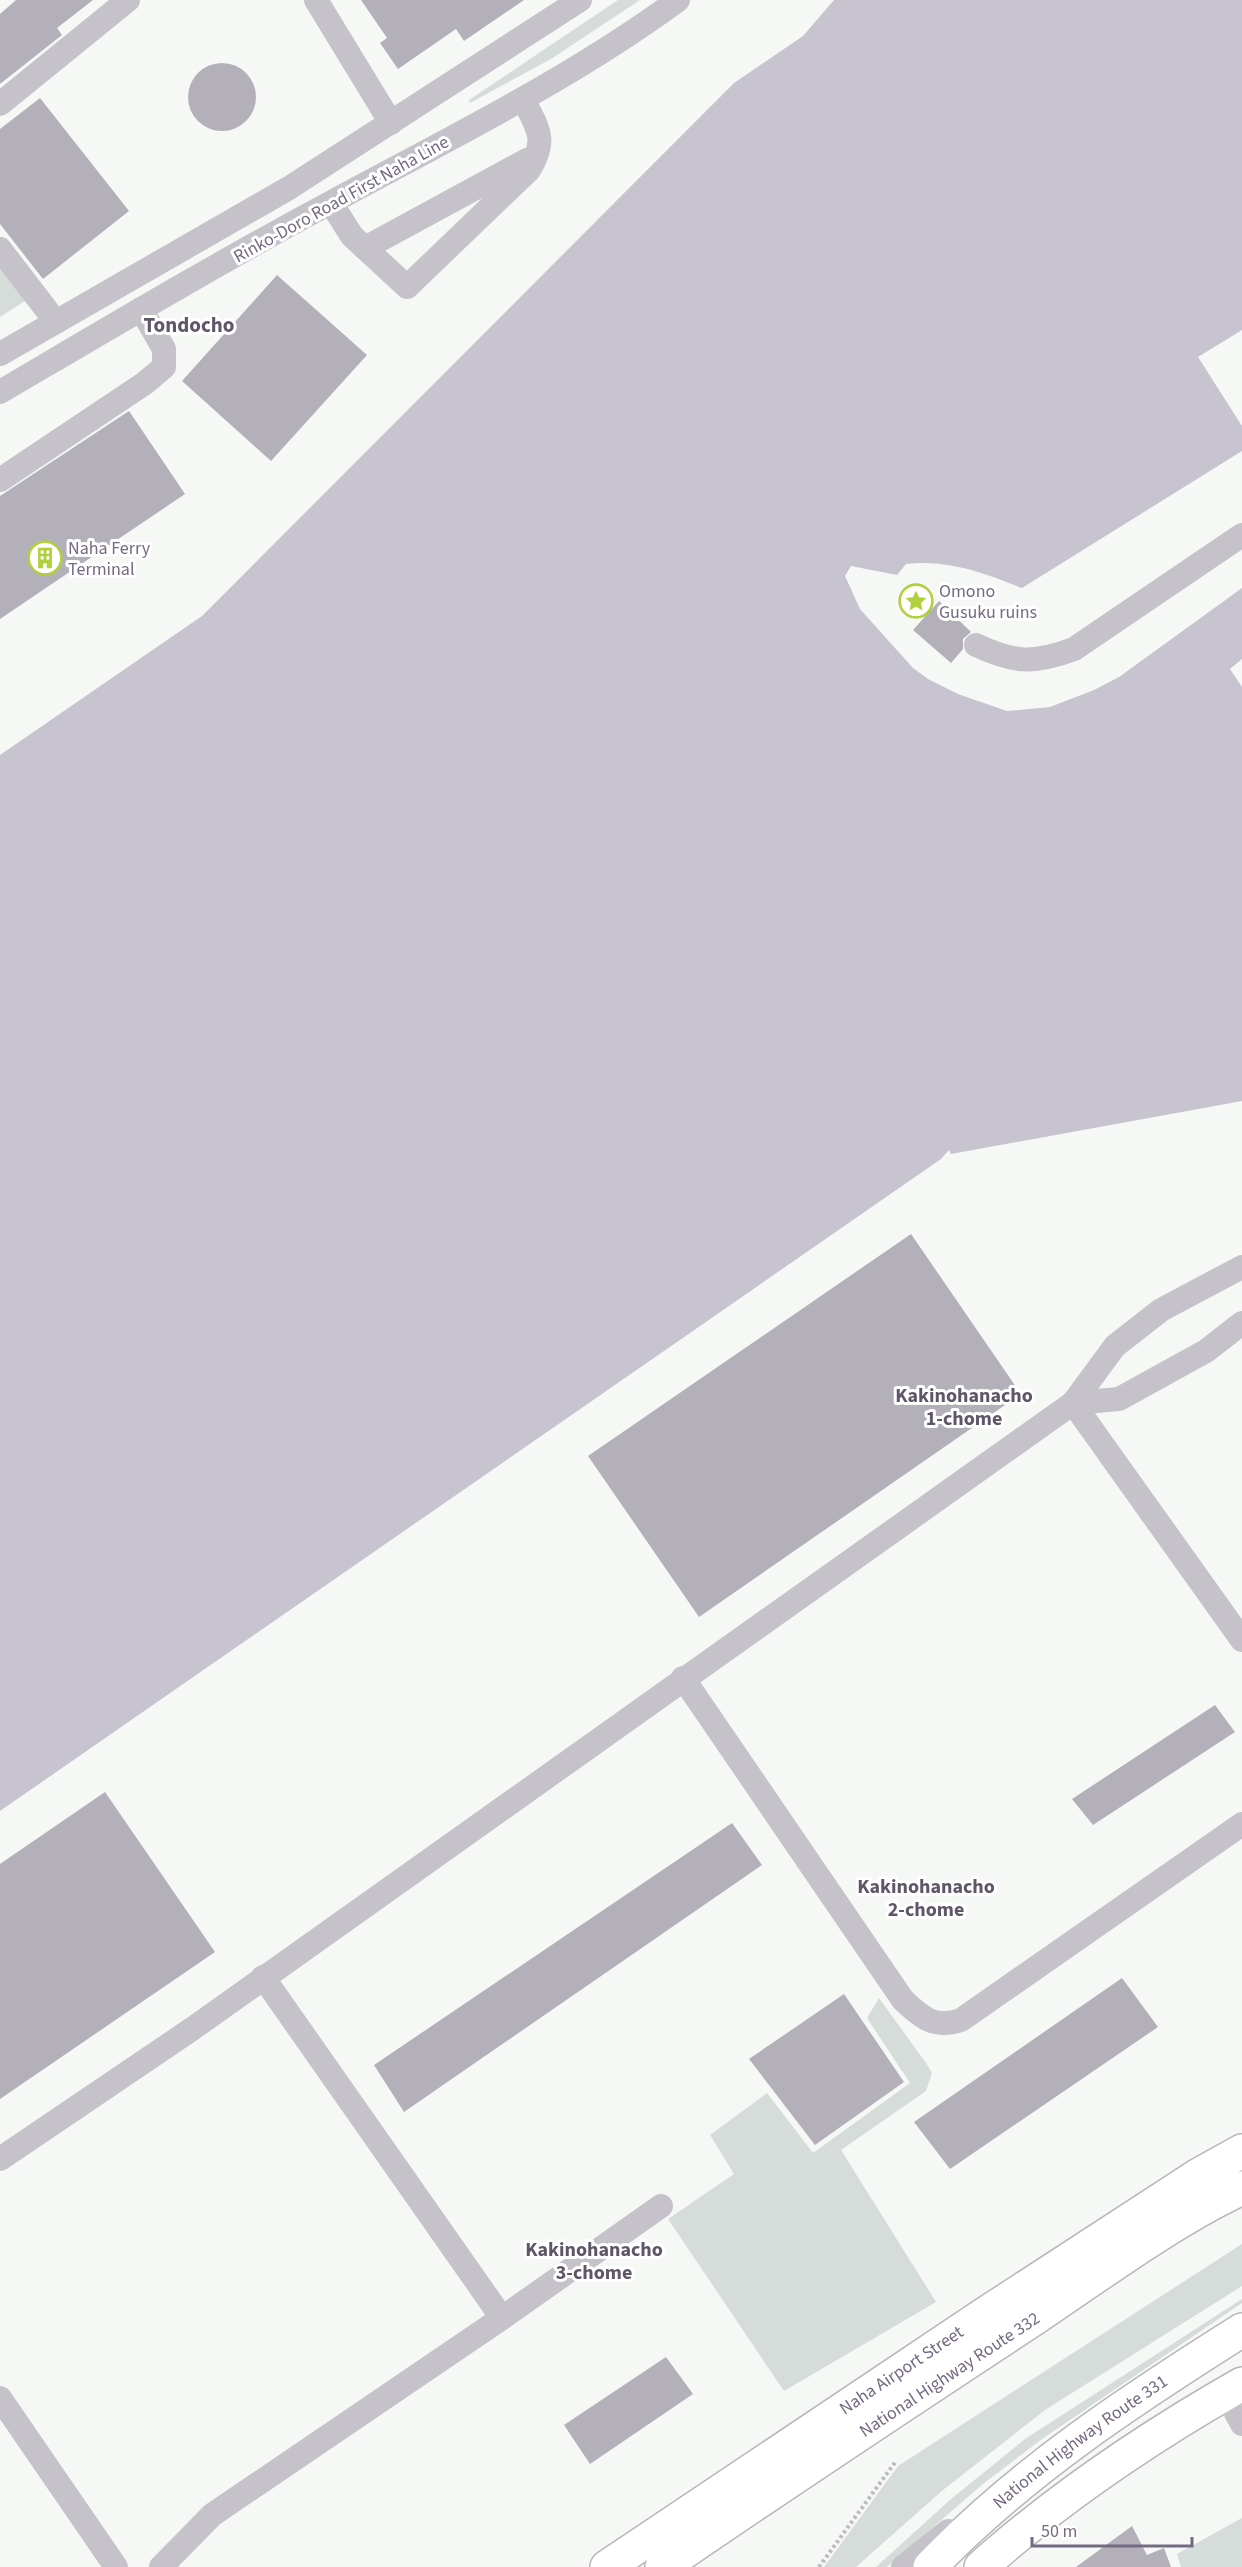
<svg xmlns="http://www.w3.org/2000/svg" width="1242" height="2567" font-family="'Source Sans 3',sans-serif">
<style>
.green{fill:#d5dcd9}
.water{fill:#c7c4cf}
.building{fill:#b3b0ba}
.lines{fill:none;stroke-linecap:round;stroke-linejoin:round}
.highway-casing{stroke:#b8b5bb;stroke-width:36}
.path{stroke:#bcbabf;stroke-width:4;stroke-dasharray:3 3;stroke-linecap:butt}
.minor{stroke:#c5c2c9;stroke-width:24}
.highway{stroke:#fff;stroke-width:33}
.labels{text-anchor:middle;stroke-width:6;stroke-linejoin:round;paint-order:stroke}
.street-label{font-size:18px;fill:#756a83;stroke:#fff}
.poi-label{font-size:18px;fill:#756a83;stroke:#fff;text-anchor:start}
.neighbourhood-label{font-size:20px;font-weight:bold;fill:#5f5769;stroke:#fff}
.quarter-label{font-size:21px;font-weight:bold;fill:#5f5769;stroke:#fff}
</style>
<rect width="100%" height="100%" fill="#f6f8f6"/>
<g class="green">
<polygon points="618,0 640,0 551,59 470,103 469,100"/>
<polygon points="0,265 25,301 0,317"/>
<polygon points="879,1998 926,2063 932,2073 926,2091 841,2150 936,2302 784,2391 668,2219 734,2174 710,2135 767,2093 813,2153 910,2083 867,2018"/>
<polygon points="1242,2244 1242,2286 1045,2410 943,2490 856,2567 824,2567 898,2466"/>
<polygon points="1242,2299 1242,2303 1042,2439 983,2484 887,2567 876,2567 951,2499 1025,2439"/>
<polygon points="1242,2518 1242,2567 1181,2567 1177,2554"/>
</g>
<path class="water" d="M834,0H1242V330L1198,357L1242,426V451L1022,588C984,573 948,559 906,564L897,575L851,566L845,576L860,609L913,668L928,679L958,694L1007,711L1050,707L1094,690L1119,677L1242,588V659L1230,669L1242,687V1101L951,1154L949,1150L941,1159L0,1811V755L202,616L734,83L803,36Z"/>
<g class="building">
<polygon points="16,0 93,0 57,28 62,35 0,84 0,14"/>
<polygon points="361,0 524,0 464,41 456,29 398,69 380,43 387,38"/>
<circle cx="222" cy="97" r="34"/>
<polygon points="40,98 129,211 43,279 0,224 0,129"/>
<polygon points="277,275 367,355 271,461 182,381"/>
<polygon points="129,411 185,494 0,619 0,496"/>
<polygon points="939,601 971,632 963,639 963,649 951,663 913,630"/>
<polygon points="911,1234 1021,1394 699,1617 588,1456"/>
<polygon points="1215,1705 1235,1732 1093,1825 1072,1799"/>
<polygon points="105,1792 215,1952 0,2099 0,1864"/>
<polygon points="732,1823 762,1865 404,2112 374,2065"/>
<polygon points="1122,1978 1158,2027 950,2169 914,2122"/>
<polygon points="844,1994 904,2082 815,2145 749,2059"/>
<polygon points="666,2357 693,2394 590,2464 564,2425"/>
<polygon points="1132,2526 1147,2555 1164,2548 1171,2567 1076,2567"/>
</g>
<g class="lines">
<g class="highway-casing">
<g id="highway">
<path id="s1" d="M607,2567L985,2314L1197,2176L1242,2151"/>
<path id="s2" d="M662,2567C785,2483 910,2400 1035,2318C1099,2275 1173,2220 1242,2188"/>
<path id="s3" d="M930,2567C1021,2472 1131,2400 1242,2330"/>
<path d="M981,2567C1061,2496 1149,2437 1242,2384"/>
</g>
</g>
<polyline class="path" points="819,2567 896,2461"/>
<g class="minor">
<polyline points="316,0 391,123"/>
<polyline points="0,104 128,0"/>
<path d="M331,203L352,236L407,287L529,170C548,139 538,129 523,99"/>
<polyline points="365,248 527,160"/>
<polyline points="0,249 56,322"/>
<polyline points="0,354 289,188 580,0"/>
<path d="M0,392C109,328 218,263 330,203C448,139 569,80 678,0"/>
<polyline points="0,480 145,383 164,367 164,349 141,309"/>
<path d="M976,645C1014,663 1034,664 1074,649L1242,535"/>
<polyline points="1073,1403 1242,1640"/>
<polyline points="1073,1403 1119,1399 1206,1351 1242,1323"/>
<path d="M683,1678L903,2000C922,2018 935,2029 961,2020L1242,1824"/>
<polyline points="0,2159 192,2029 1073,1403 1115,1346 1161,1310 1242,1267"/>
<polyline points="502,2318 661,2206"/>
<polyline points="0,2398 116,2567"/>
<polyline points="1236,2413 1242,2424"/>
<polyline points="161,2567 212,2515 502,2318 263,1977"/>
<polyline points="903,2567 948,2531"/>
</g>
<use href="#highway" class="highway"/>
</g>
<defs>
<g id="building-ring" transform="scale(1.725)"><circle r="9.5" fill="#fff" stroke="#b1d03e" stroke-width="1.5"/><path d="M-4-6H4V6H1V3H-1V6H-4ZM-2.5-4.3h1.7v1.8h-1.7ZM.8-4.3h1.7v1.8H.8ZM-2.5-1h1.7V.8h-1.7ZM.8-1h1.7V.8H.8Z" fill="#b1d03e"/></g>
<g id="sight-ring" transform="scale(1.725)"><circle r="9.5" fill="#fff" stroke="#b1d03e" stroke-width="1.5"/><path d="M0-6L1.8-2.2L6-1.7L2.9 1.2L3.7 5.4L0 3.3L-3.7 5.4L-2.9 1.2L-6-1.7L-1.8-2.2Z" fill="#b1d03e"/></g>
</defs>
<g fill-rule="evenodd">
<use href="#building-ring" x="45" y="558"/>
<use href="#sight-ring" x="916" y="601"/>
</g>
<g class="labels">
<g class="street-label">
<text transform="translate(341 199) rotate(-29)" y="6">Rinko-Doro Road First Naha Line</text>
<text dy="6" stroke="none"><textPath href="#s1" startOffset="354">Naha Airport Street</textPath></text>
<text dy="6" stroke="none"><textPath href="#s2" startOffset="346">National Highway Route 332</textPath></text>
<text dy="6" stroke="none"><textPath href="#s3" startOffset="196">National Highway Route 331</textPath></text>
</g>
<g class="poi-label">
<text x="68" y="554">Naha Ferry<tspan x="68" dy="21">Terminal</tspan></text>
<text x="939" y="597">Omono<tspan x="939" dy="21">Gusuku ruins</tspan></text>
</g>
<g class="neighbourhood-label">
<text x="964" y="1402">Kakinohanacho<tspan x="964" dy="23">1-chome</tspan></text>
<text x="926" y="1893">Kakinohanacho<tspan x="926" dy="23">2-chome</tspan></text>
<text x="594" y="2256">Kakinohanacho<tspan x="594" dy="23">3-chome</tspan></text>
</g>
<g class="quarter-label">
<text x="189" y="332">Tondocho</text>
</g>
</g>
<path d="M1032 2537v9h160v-9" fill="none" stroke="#756a83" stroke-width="3"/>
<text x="1041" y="2537" font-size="18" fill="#756a83" stroke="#ffffff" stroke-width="4.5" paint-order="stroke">50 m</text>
</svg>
